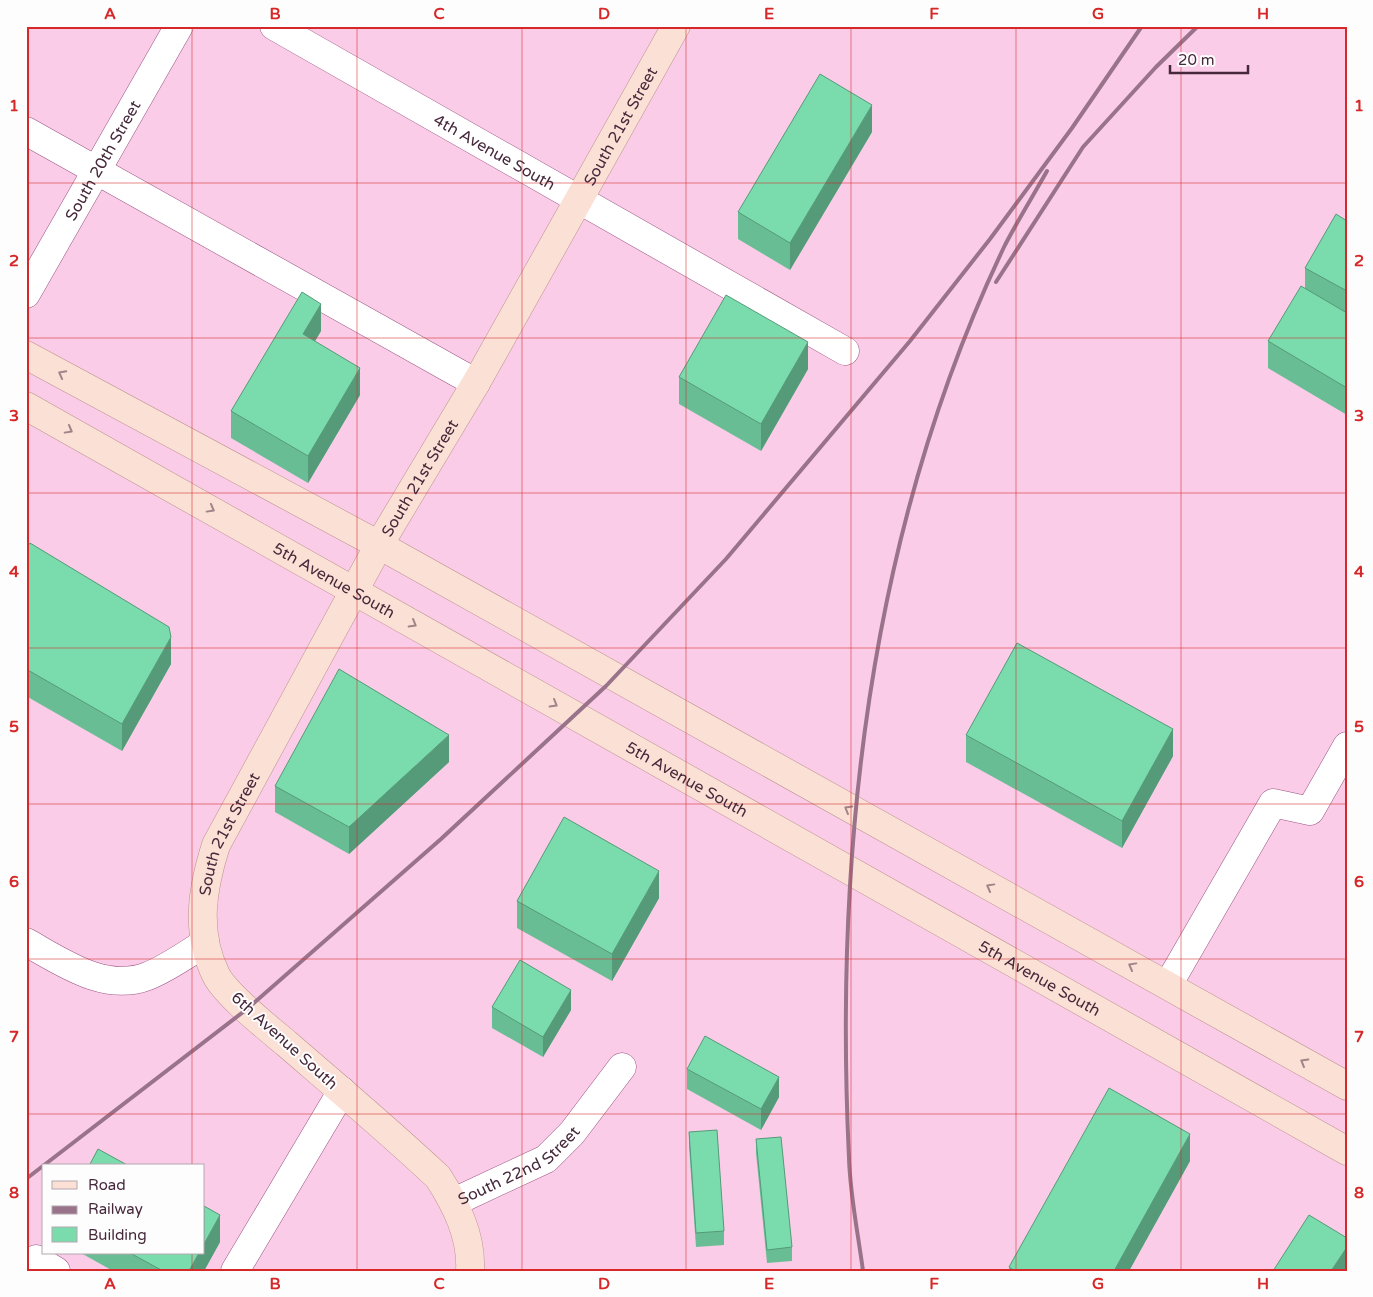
<svg xmlns="http://www.w3.org/2000/svg" width="1373" height="1297" font-family="'Varela Round',sans-serif">
<style>
.lines{fill:none;stroke-linecap:round;stroke-linejoin:round}
.minor-casing{stroke:#9a5682;stroke-width:29}
.major-casing{stroke:#ba938e;stroke-width:29}
.minor{stroke:#fff;stroke-width:28}
.major{stroke:#fbe0d6;stroke-width:28}
.rail{stroke:#99738a;stroke-width:4}
.wall{fill:#69bd95}
.shaded-wall{fill:#559a79}
.building{fill:#7adcad;stroke:#559a79}
.oneway{stroke:#a08488}
.grid{fill:none;stroke:#d62828;stroke-width:1;stroke-opacity:0.55}
.labels{text-anchor:middle;stroke-width:4;stroke-linejoin:round;paint-order:stroke}
.street-label{font-size:16px;fill:#46283b;stroke:#fdfdfd}
.neatline{fill:none;stroke:#d62828;stroke-width:2}
.grid-label{font-size:16px;text-anchor:middle;font-weight:bold;fill:#d62828}
</style>
<rect width="100%" height="100%" fill="#fbcce8"/>
<g class="lines">
<g class="minor-casing">
<g id="minor">
<path id="s1" d="M274,26L845,351"/>
<polyline points="26,131 476,383"/>
<path id="s2" d="M26,294L179,26"/>
<path d="M26,942C62,962 105,993 148,976C168,968 187,954 205,943"/>
<polyline points="1168,985 1273,803 1310,811 1347,746"/>
<path id="s3" d="M454,1202L546,1159L572,1133L622,1067"/>
<polyline points="36,1259 56,1271"/>
<polyline points="235,1271 342,1091"/>
</g>
</g>
<g class="major-casing">
<g id="major">
<polyline points="26,355 379,545 1347,1086"/>
<path id="s4" d="M26,406L1347,1151"/>
<path id="s5" d="M470,1271C472,1236 456,1205 438,1177C389,1131 338,1088 287,1044C268,1028 226,995 216,975C195,932 202,889 216,845L379,545L476,383L676,26"/>
</g>
</g>
<use href="#minor" class="minor"/>
<use href="#major" class="major"/>
<g class="rail">
<polyline points="996,282 1083,147 1156,67 1198,26"/>
<polyline points="26,1179 247,1009 441,839 606,686 726,559 910,341 990,239 1072,128 1142,26"/>
<path d="M863,1271C858,1233 850,1195 849,1158C834,846 869,529 1005,245C1018,220 1033,196 1047,171"/>
</g>
</g>
<g class="wall">
<polygon points="872,132 790,270 738,239 738,212"/>
<polygon points="1347,221 1347,415 1268,368 1268,341 1305,289 1305,268"/>
<polygon points="321,331 315,341 360,395 308,483 231,438 231,411"/>
<polygon points="808,369 761,451 679,404 679,377"/>
<polygon points="26,549 171,664 122,751 26,696"/>
<polygon points="966,735 1173,756 1122,848 966,762"/>
<polygon points="449,762 349,854 275,812 275,786"/>
<polygon points="659,898 612,981 517,928 517,901"/>
<polygon points="492,1007 571,1010 543,1057 492,1028"/>
<polygon points="687,1069 779,1097 761,1130 687,1089"/>
<polygon points="689,1132 724,1231 724,1245 696,1247 689,1146"/>
<polygon points="756,1139 792,1247 792,1261 767,1263 756,1153"/>
<polygon points="1190,1161 1129,1271 1009,1271 1009,1267"/>
<polygon points="220,1242 204,1271 113,1271 81,1253 204,1253"/>
</g>
<g class="shaded-wall">
<polygon points="872,105 872,132 790,270 790,243"/>
<polygon points="321,304 321,331 303,361 303,334"/>
<polygon points="808,342 808,369 761,451 761,424"/>
<polygon points="360,368 360,395 308,483 308,456"/>
<polygon points="171,637 171,664 122,751 122,724"/>
<polygon points="1173,729 1173,756 1122,848 1122,821"/>
<polygon points="449,735 449,762 349,854 349,827"/>
<polygon points="659,871 659,898 612,981 612,954"/>
<polygon points="571,990 571,1010 543,1057 543,1037"/>
<polygon points="779,1077 779,1097 761,1130 761,1109"/>
<polygon points="1190,1134 1190,1161 1129,1271 1114,1271"/>
<polygon points="220,1215 220,1242 204,1271 189,1271 199,1253 204,1253 204,1244"/>
<polygon points="1347,1247 1347,1267 1345,1271 1331,1271"/>
</g>
<g class="building">
<polygon points="820,74 872,105 790,243 738,212"/>
<polygon points="1336,214 1347,221 1347,291 1305,268"/>
<polygon points="1301,286 1347,313 1347,388 1268,341"/>
<polygon points="302,292 321,304 303,334 360,368 308,456 231,411"/>
<polygon points="726,295 808,342 761,424 679,377"/>
<polygon points="30,543 169,627 171,637 122,724 26,669 26,549"/>
<polygon points="1017,643 1173,729 1122,821 966,735"/>
<polygon points="339,669 449,735 349,827 275,786"/>
<polygon points="564,817 659,871 612,954 517,901"/>
<polygon points="520,960 571,990 543,1037 492,1007"/>
<polygon points="705,1036 779,1077 761,1109 687,1069"/>
<polygon points="1109,1088 1190,1134 1114,1271 1015,1271 1009,1267"/>
<polygon points="717,1130 724,1231 696,1233 689,1132"/>
<polygon points="781,1137 792,1247 767,1250 756,1139"/>
<polygon points="98,1149 129,1166 89,1166"/>
<polygon points="204,1206 220,1215 204,1244"/>
<polygon points="1309,1215 1347,1238 1347,1247 1331,1271 1273,1271"/>
<polygon points="130,1253 199,1253 189,1271 163,1271"/>
</g>
<defs><path id="oneway-chevron" d="M-2-3.5L2.5 0L-2 3.5" fill="none" stroke-width="1.6" stroke-linecap="round" stroke-linejoin="round" transform="scale(1.25)"/></defs>
<g class="oneway">
<use href="#oneway-chevron" transform="translate(62 374) rotate(-152)"/>
<use href="#oneway-chevron" transform="translate(69 430) rotate(29)"/>
<use href="#oneway-chevron" transform="translate(211 509) rotate(29)"/>
<use href="#oneway-chevron" transform="translate(413 624) rotate(30)"/>
<use href="#oneway-chevron" transform="translate(554 704) rotate(30)"/>
<use href="#oneway-chevron" transform="translate(848 809) rotate(-150)"/>
<use href="#oneway-chevron" transform="translate(990 887) rotate(-151)"/>
<use href="#oneway-chevron" transform="translate(1132 966) rotate(-151)"/>
<use href="#oneway-chevron" transform="translate(1304 1062) rotate(-150)"/>
</g>
<path class="grid" d="M192,26V1166M357,26V1271M522,26V1271M686,26V1271M851,26V1271M1016,26V1271M1181,26V1271M26,183H1347M26,338H1347M26,493H1347M26,648H1347M26,804H1347M26,959H1347M26,1114H1347M192,1253V1271"/>
<g class="labels">
<g class="street-label">
<text dy="6" stroke="none"><textPath href="#s5" startOffset="1360">South 21st Street</textPath></text>
<text dy="6" stroke="none"><textPath href="#s1" startOffset="254">4th Avenue South</textPath></text>
<text dy="6" stroke="none"><textPath href="#s2" startOffset="154">South 20th Street</textPath></text>
<text dy="6" stroke="none"><textPath href="#s5" startOffset="955">South 21st Street</textPath></text>
<text dy="6" stroke="none"><textPath href="#s4" startOffset="354">5th Avenue South</textPath></text>
<text dy="6" stroke="none"><textPath href="#s4" startOffset="759">5th Avenue South</textPath></text>
<text dy="6" stroke="none"><textPath href="#s5" startOffset="550">South 21st Street</textPath></text>
<text dy="6" stroke="none"><textPath href="#s4" startOffset="1164">5th Avenue South</textPath></text>
<text transform="translate(285 1040) rotate(42)" y="6">6th Avenue South</text>
<text dy="6" stroke="none"><textPath href="#s3" startOffset="75">South 22nd Street</textPath></text>
</g>
</g>
<rect width="1373" height="1297" fill="none" stroke="#fdfdfd" stroke-width="55"/>
<rect x="42" y="1164" width="162" height="90" fill="#fdfdfd" stroke="#b4a8af"/>
<rect x="52" y="1181" width="25" height="8" fill="#fbe0d6" stroke="#b4a8af"/>
<text x="88" y="1190" font-size="15" fill="#46283b">Road</text>
<rect x="52" y="1206" width="25" height="8" fill="#99738a" stroke="#b4a8af"/>
<text x="88" y="1214" font-size="15" fill="#46283b">Railway</text>
<rect x="52" y="1227" width="25" height="15" fill="#7adcad" stroke="#b4a8af"/>
<text x="88" y="1240" font-size="15" fill="#46283b">Building</text>
<path d="M1170 65v8h78v-8" fill="none" stroke="#46283b" stroke-width="2.5"/>
<text x="1178" y="65" font-size="15" fill="#46283b" stroke="#fdfdfd" stroke-width="4" paint-order="stroke">20 m</text>
<rect x="28" y="28" width="1318" height="1242" class="neatline"/>
<g class="grid-label">
<text x="110" y="19">A</text>
<text x="275" y="19">B</text>
<text x="439" y="19">C</text>
<text x="604" y="19">D</text>
<text x="769" y="19">E</text>
<text x="934" y="19">F</text>
<text x="1098" y="19">G</text>
<text x="1263" y="19">H</text>
<text x="14" y="111">1</text>
<text x="1359" y="111">1</text>
<text x="14" y="266">2</text>
<text x="1359" y="266">2</text>
<text x="14" y="421">3</text>
<text x="1359" y="421">3</text>
<text x="14" y="577">4</text>
<text x="1359" y="577">4</text>
<text x="14" y="732">5</text>
<text x="1359" y="732">5</text>
<text x="14" y="887">6</text>
<text x="1359" y="887">6</text>
<text x="14" y="1042">7</text>
<text x="1359" y="1042">7</text>
<text x="14" y="1198">8</text>
<text x="1359" y="1198">8</text>
<text x="110" y="1289">A</text>
<text x="275" y="1289">B</text>
<text x="439" y="1289">C</text>
<text x="604" y="1289">D</text>
<text x="769" y="1289">E</text>
<text x="934" y="1289">F</text>
<text x="1098" y="1289">G</text>
<text x="1263" y="1289">H</text>
</g>
</svg>
